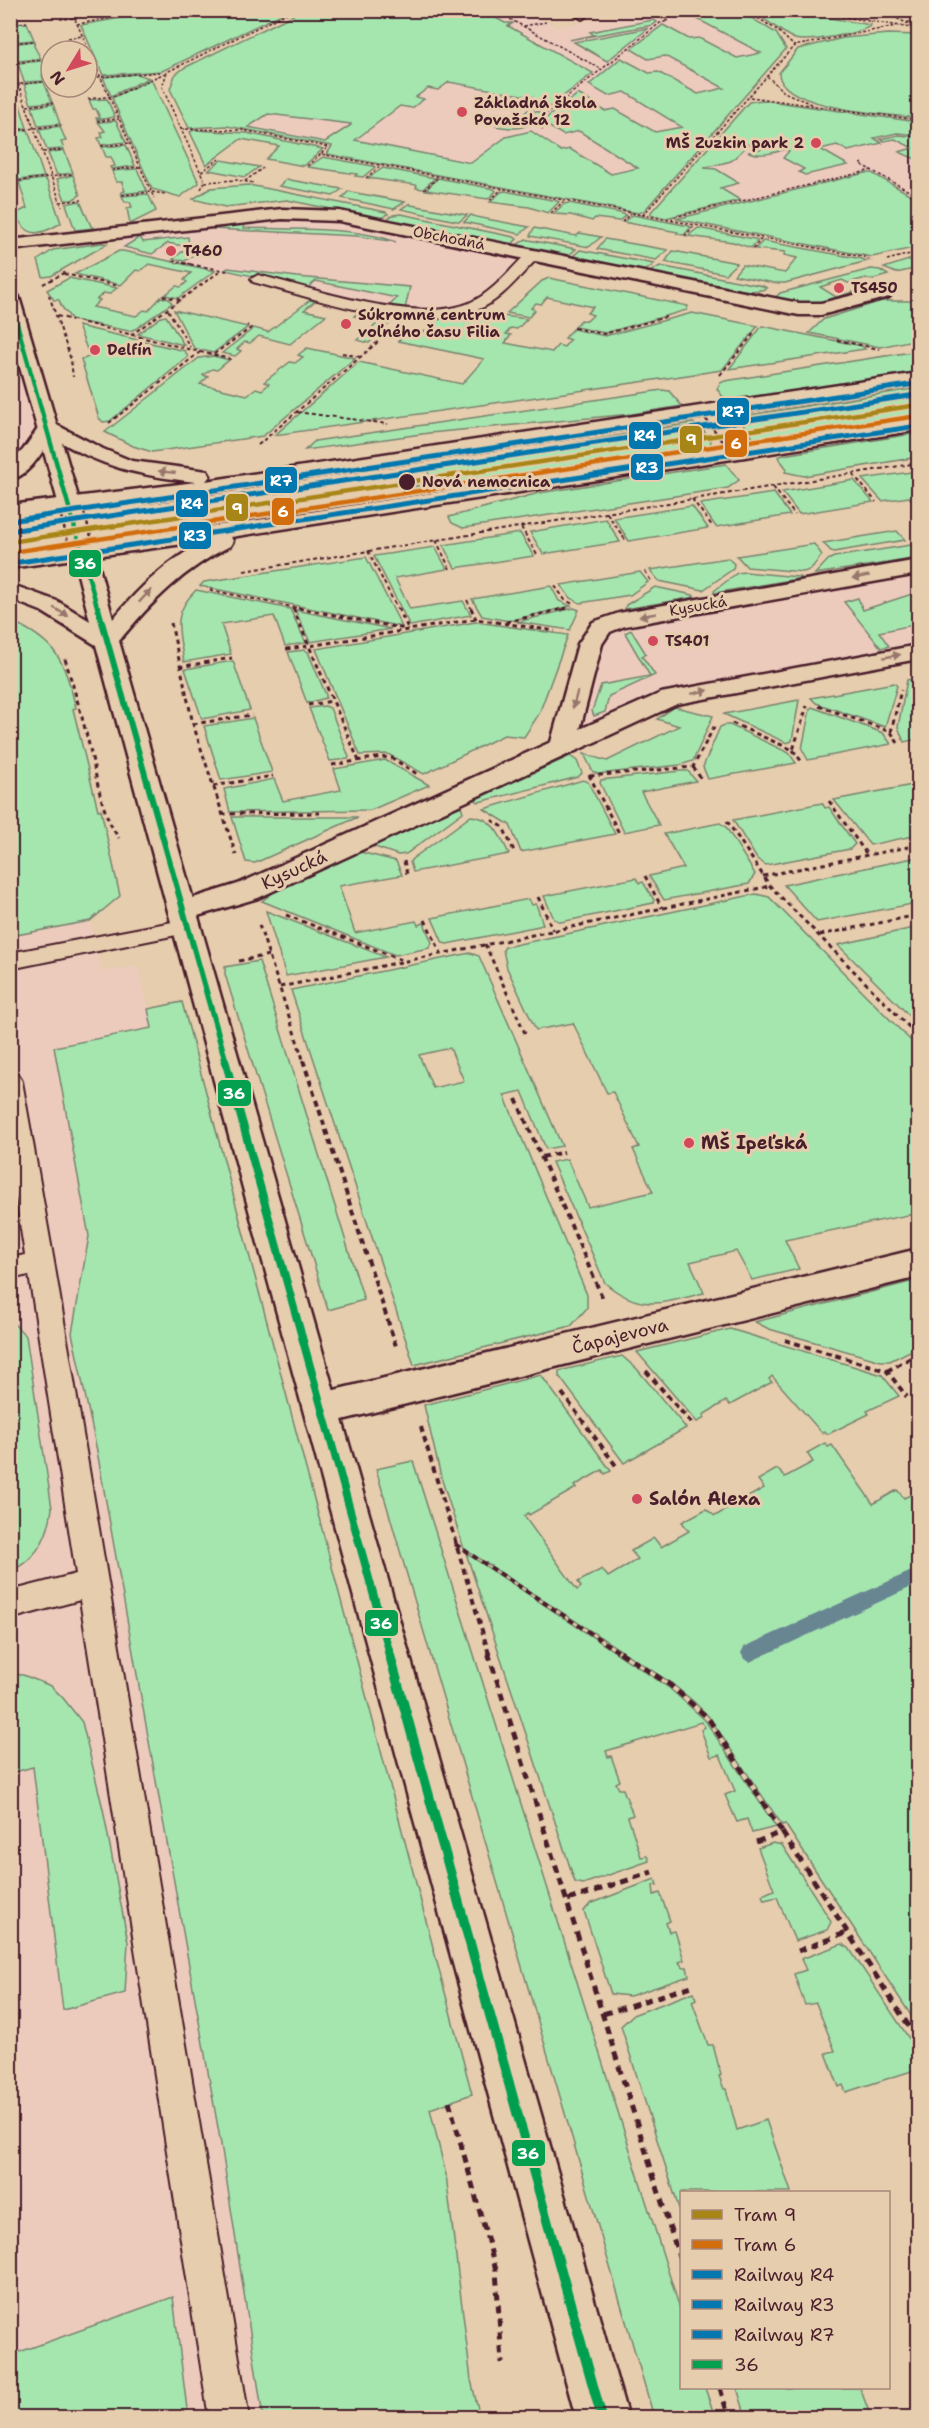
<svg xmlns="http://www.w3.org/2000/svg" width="929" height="2428" font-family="'Shantell Sans',sans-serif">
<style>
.built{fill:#eccbbd}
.green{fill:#a5e6af;stroke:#78826d;stroke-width:1.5;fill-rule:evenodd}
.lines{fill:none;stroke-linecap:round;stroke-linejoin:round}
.stream{fill:#678691;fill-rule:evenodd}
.service-casing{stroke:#4a1f2b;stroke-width:4}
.minor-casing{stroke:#4a1f2b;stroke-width:5}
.tertiary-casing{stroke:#4a1f2b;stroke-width:5}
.path-far4{stroke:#4a1f2b;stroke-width:1.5;stroke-dasharray:3 2;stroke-linecap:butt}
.path-far3{stroke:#4a1f2b;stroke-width:2;stroke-dasharray:4 3;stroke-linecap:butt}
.path-far2{stroke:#4a1f2b;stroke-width:3;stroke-dasharray:4.5 4;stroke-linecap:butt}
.path-far1{stroke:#4a1f2b;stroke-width:4;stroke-dasharray:6 4.5;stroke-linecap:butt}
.path{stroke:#4a1f2b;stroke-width:5;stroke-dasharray:8 6;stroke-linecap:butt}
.service{fill:#e6cdae;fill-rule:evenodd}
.minor{fill:#e6cdae;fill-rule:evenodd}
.tertiary{fill:#e6cdae;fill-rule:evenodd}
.bus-1-far3-casing{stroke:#e6cdae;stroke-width:8}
.bus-1-far2-casing{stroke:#e6cdae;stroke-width:10}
.bus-1-far1-casing{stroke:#e6cdae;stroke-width:13}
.bus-1-casing{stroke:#e6cdae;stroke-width:15}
.bus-1-far3{stroke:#049f4f;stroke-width:4.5}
.bus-1-far2{stroke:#049f4f;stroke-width:6}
.bus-1-far1{stroke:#049f4f;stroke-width:8}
.bus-1{stroke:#049f4f;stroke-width:10}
.rail-1-casing{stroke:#e6cdae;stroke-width:8}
.rail-2-casing{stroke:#e6cdae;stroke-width:8}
.rail-3-casing{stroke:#e6cdae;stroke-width:8}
.rail-1{stroke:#0377ae;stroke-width:5}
.rail-2{stroke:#0377ae;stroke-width:5}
.rail-3{stroke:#0377ae;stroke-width:5}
.tram-1-casing{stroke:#e6cdae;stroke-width:8}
.tram-2-casing{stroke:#e6cdae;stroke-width:8}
.tram-1{stroke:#a88517;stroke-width:4.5}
.tram-2{stroke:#d26d0d;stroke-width:4.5}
.oneway{fill:#98766c}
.poi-dot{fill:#d1495b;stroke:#e6cdae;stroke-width:2}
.stop-dot{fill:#4a1f2b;stroke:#e6cdae;stroke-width:2}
.labels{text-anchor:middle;stroke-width:6;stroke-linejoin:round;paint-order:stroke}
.far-poi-label{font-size:15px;font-weight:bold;fill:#4a1f2b;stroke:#e6cdae;text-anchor:start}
.far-street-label{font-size:15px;fill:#4a1f2b;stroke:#e6cdae}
.far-stop-label{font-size:15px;font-weight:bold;fill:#4a1f2b;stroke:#e6cdae;text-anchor:start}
.street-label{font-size:18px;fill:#4a1f2b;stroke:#e6cdae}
.poi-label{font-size:18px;font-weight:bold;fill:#4a1f2b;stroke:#e6cdae;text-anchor:start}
.line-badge{stroke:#e6cdae;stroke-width:2}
.badge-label{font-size:16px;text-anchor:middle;font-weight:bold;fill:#fff}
</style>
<rect width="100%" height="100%" fill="#e6cdae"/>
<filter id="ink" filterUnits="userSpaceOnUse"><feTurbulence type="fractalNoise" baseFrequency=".0167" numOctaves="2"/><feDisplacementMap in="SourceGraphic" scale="12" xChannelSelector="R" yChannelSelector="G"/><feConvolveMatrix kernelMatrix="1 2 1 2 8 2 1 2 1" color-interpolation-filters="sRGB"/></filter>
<g filter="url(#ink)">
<g class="built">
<polygon points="313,10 528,11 557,27 643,11 691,11 770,57 639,167 553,187 227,126"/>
<polygon points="749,102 918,127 918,206 748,205 690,171"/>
<polygon points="312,214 533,255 482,302 462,310 399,312 114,247 137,231"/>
<polygon points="10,297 49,427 10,474"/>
<polygon points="918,567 918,652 702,691 563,746 590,644 619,620"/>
<polygon points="10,660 107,906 90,921 101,972 138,966 446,2175 471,2380 480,2417 11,2417"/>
</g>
<g class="green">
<polygon points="165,10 288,10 288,11 162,71 103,75 81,25"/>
<path d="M301,11H483L505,23H513L508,26L593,73L548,108L523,104L532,97L449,82L438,90L428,88L416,97L424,99L412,108L400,106L355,140L471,163L506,137L531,131L561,151L570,149L611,174L638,168L579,131L563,135L541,122L578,94L605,111L615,109L655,132L682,127L625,92L608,96L589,85L621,58L649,73L658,72L698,94L724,88L665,56L648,59L631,49L663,25L689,39L699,38L737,58L761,53L686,13L693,12L691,11H740L776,33L786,49L644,211L638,213L327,154L332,146L227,126L189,128L170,89L175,75L184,68ZM268,114L351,124V125L325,142L248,127Z"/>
<path d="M752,11H788L871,25C864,33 806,43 795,39C788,37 761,16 752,11Z"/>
<polygon points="653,20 657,22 653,25 569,40 594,35 590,32"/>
<polygon points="27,23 34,40 11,42 11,24"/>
<polygon points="649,28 607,61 574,42"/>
<path d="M888,34L918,35V118C892,115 779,109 779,73L798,49L843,38Z"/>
<polygon points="35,41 34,46 41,59 17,61 11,44"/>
<polygon points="42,61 47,74 42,75 44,81 24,82 18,63"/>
<polygon points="137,74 149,78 111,96 103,77"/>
<polygon points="151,79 199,183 180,197 152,189 112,98"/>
<polygon points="44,82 52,102 31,104 24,84"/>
<polygon points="13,85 14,86 27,128 11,130 10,86"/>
<polygon points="107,99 115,117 97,120 96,118 100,118 96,109 93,109 89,100"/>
<path d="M762,100L918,122V135L897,133L874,138L882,143L848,151L837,145L820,149L848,165L805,175L799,172L804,169L783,158L789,151L785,149C775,153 759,157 749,152L771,146L762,141L741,146L744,149L731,161L704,168L716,169L739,183L720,188L740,200L666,218L651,215V212L749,102Z"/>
<polygon points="53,104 60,124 38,126 32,107"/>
<path d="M528,110L544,113C524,128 522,131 496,126L503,120L514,122Z"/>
<polygon points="116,121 126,142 101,145 98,138 103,137 101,132 105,131 98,122"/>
<polygon points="61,126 60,127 66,141 61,142 64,149 47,150 39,129"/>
<polygon points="28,130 44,177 18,180 11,156 11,132"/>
<polygon points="194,130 247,133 323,149 304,166 266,159 279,146 241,139 206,165 190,132"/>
<polygon points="899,135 918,137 918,160 899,152 913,148 895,139 884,141 880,139"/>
<polygon points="126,145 135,166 111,169 110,167 115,166 111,157 106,157 102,147"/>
<polygon points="64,150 73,173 57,175 48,153"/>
<polygon points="323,157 373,166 375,167 363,177 355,176 357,174 308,167"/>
<polygon points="221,160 259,167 245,177 209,170"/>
<polygon points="383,168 435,178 423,189 416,188 417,185 368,178"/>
<polygon points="134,169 137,169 147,191 121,194 121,192 125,191 122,182 116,182 112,171"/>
<polygon points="865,173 872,173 918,199 918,247 872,257 676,219"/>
<polygon points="73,175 80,195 72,200 65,200 57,179"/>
<polygon points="438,178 494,189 496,191 488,199 426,190"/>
<path d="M44,179L47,181L61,223C39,236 28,239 15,214L27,208L19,182Z"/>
<polygon points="287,179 290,180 342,189 333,196 279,186"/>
<polygon points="249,185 386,212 388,214 380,219 287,200 225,207 193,199 211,188"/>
<polygon points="349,191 351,192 405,202 394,209 342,198"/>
<polygon points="505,191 557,201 559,202 548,213 529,207 490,202 501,192"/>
<polygon points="148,194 156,211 130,224 127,208 132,207 130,202 125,202 122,196"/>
<polygon points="80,201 91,226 94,228 75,230 66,204"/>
<polygon points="410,203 411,205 467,215 460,221 456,221 401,209"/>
<polygon points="569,203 620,213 626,215 619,221 595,218 592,221 571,215 553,214 564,204"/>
<polygon points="401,214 514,237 517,239 511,245 386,220 393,215"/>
<polygon points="471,215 476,217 529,227 520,234 464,222"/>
<polygon points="633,215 689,226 691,227 684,235 677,234 678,232 623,222"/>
<path d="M245,223L244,228C289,230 354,226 396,242L357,236L214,229L217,225Z"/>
<polygon points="534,228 576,236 580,233 601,237 589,247 530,236"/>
<polygon points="698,228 754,239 758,240 751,248 733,242 688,236"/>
<polygon points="140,237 143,242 188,237 189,246 201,249 185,261 173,259 188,247 168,243 152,254 124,247"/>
<polygon points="526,239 529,240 576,249 568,256 515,246"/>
<polygon points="605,239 668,250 656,260 597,249"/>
<polygon points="763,241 862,259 867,261 785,283 774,283 734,275 742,265 785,273 797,258 784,255 785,252 755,249"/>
<polygon points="102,243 107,244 51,276 43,277 38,260 53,250"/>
<polygon points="580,250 654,264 645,271 572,257"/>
<polygon points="119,251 123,251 215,271 178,298 165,295 176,286 181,287 187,282 184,280 191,273 149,264 140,271 136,270 121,285 75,274"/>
<polygon points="673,251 737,263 725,274 665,262"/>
<polygon points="918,257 918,265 916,266 918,268 896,273 884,268"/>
<path d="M660,266L763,286L767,288C747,298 675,277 650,272Z"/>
<polygon points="228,268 297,277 410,287 405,309 389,306 397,298 316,281 307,288 225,270"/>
<path d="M871,269L880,270L888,275L871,280L866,278L848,283L842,280L820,287L836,297L859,290L865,293C835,301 806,309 776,297L780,293Z"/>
<polygon points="69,278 117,288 109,294 104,293 97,299 100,300 93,307 136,316 144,310 148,311 161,297 169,299 172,303 135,329 129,331 72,320 62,307 59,300 54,300 47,290"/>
<polygon points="549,278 688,306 687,310 605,333 575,327 581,320 587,321 593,315 587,313 593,307 547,297 541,304 536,303 531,308 535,310 529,317 507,313 542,281"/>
<polygon points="310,300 315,301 304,310 326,315 290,344 259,336 250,343 245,342 237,349 241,351 235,356 222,353 254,328 268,332"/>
<polygon points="882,301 918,301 918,339 880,347 809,333 824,319"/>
<polygon points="174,310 248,327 213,353 194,348"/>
<polygon points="361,311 393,320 369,343 357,340 378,323 354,316"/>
<path d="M692,313L758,326L722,370L275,435L359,362L462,384L484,359L398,341L407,333L430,331L429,323L432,321C463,313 495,314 527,319L517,329L511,328L506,334L511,335L505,343L552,352L558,345L564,347L570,340L565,338L573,329L605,336Z"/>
<polygon points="166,316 184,345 138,334 161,317"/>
<polygon points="78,326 185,351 188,357 110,421 103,422 99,418 81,359 90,357"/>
<polygon points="762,326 862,346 865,349 729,369"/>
<polygon points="307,348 355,358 263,436 152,452 133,446 105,432 199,358 214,356 229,360 217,370 212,369 203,375 208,377 200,384 247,395 256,388 262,390 269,384 264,382 290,362 295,363 303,357 298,355"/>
<polygon points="918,351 918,372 769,396 733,400 723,397 717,389 720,383 725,381"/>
<polygon points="918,388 918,414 755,440 737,417"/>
<polygon points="662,390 669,391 682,406 632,414 429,433 305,450 315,441"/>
<polygon points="692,423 701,427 711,441 710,445 433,491 414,494 410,487 434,483 425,467 520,454 521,452"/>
<polygon points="918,433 918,457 804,476 785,472 787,469 778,457 783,455"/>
<polygon points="726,464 739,480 728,488 463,528 452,523 449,517 539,493"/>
<polygon points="918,471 918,507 909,497 882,501 862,479"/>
<polygon points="854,480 873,502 799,514 782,492"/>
<polygon points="774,493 790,515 716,527 700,504"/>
<polygon points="692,506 708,528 629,541 614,518"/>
<polygon points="606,519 620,542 543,554 530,532"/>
<polygon points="897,531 905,540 834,552 831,551 823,543"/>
<polygon points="520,533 534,556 455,568 443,545"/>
<polygon points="814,544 822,555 811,569 804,572 747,567 737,556"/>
<polygon points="911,545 918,546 918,558 815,574 828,560 834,557"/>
<polygon points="435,547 447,569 395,578 410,609 463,601 471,615 410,626 374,556"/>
<polygon points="366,557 402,627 200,586 204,582"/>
<polygon points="728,558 734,564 733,569 703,590 659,581 650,570"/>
<polygon points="640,572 648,582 630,595 580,603 570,598 561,585"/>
<polygon points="745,572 799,577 802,578 714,593 714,591 737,573"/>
<polygon points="551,586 559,601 571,606 509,621 482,616 472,599"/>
<polygon points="655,587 693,595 695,597 625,609 626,605"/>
<path d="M196,590L290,609L306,643L285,646L274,616L221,624L231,654L184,662C179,630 171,615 196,590Z"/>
<polygon points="918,592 918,624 879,632 889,646 881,648 844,602 858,598 863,610"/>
<polygon points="574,608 579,610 570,630 517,622"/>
<polygon points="295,610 391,629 310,642"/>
<path d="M11,621C58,642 64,661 76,708L73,709L98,810H101L120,896L90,921L11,936Z"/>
<polygon points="476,622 568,635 539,714 524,737 504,735 424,774 388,754 360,755 316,649"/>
<polygon points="631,630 646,654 642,656 655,675 609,696 605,712 594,716 592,711 601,685 650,676 625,633"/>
<polygon points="305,650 308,652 326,695 326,698 307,703 288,652"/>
<polygon points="233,661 250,710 202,719 185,669"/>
<polygon points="918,678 918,739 904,742 898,727 907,680"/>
<polygon points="894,683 897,686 885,727 816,703 811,698"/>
<polygon points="799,700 792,741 787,743 724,714"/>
<polygon points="325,706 330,708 349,757 348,759 330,761 309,708"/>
<polygon points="675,707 713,716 693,761 680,765 598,774 593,772 584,754 607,761 679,726 657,719"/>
<polygon points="812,707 883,733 891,744 808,760 802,749 810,709"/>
<polygon points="253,718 272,772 221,780 204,726"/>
<polygon points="725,725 730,725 789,753 796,763 708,779 703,767 720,727"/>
<polygon points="570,756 577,761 582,773 578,777 479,802 474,800"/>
<polygon points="385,760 429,785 371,810 230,812 224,789 274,779 283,801 341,790 334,769"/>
<polygon points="681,771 688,771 696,781 641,792 659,825 624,832 600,783 601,780"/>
<polygon points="583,780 588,782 615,834 521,852 510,825 484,809"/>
<polygon points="918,784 918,835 870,845 834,800"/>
<polygon points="822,803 825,808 829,807 855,844 850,849 766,865 757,859 733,820"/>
<polygon points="461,806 463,812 406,854 398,855 372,846"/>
<path d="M471,816C493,817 501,837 509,854L413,872L410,862L412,859Z"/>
<polygon points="232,817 358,817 255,863 246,862"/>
<polygon points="720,823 726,827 755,874 749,884 664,900 649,876 684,868 664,834"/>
<polygon points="360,852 396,861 402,875 339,886 355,933 416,921 418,925 424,923 432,943 429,948 395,955 262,901 274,892"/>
<polygon points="918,857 918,903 817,922 784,885"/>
<polygon points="636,878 639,883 643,882 654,900 653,903 561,922 554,919 544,896"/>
<path d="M756,894L769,897L918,1048V1213L785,1240L799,1269L752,1280L736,1251L690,1262L704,1293C662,1303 641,1313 605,1283L552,1162L567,1159L588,1207L653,1192L633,1149L639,1147L613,1092L607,1093L573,1023L536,1030L507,968L503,950L505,947Z"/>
<polygon points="529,899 532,905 536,904 543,924 539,926 447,944 443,943 432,918"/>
<polygon points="266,911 386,957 286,976"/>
<polygon points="918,927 918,985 912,984 918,995 918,1024 838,945"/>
<path d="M470,953L479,956L562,1146L546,1149L522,1091L504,1095L587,1295V1308L571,1326L414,1365L291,990ZM450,1048L464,1081L433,1088L419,1055Z"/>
<polygon points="259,961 364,1300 328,1310 225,974 225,967"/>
<polygon points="182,1002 472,2094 430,2109 446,2175 471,2380 480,2417 263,2417 222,2150 97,1451 72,1333 89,1236 54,1047 152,1028 148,1009"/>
<polygon points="918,1280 918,1347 890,1361 881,1361 769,1329 755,1322"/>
<path d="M10,1320L26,1336L52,1508C49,1536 37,1559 11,1571Z"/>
<polygon points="730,1329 882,1375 899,1396 867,1411 869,1414 828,1434 824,1431 822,1433 772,1376 769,1379 772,1382 730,1405 726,1401 703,1415 705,1418 697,1422 637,1352"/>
<polygon points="622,1356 637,1369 686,1428 624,1463 559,1376 559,1371"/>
<polygon points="541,1375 611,1471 605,1474 602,1470 574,1486 576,1488 529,1515 528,1513 524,1516 577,1590 581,1587 578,1582 602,1569 608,1577 638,1559 631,1551 654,1538 661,1547 689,1531 682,1522 706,1509 715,1516 764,1488 758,1480 777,1469 785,1477 813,1462 807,1453 825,1443 828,1447 832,1445 873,1504 897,1490 904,1498 918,1491 918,2026 785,1824 782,1825 709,1717 693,1701 670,1682 464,1549 441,1477 424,1405"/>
<polygon points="413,1461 681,2312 682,2388 705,2388 715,2417 654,2417 376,1469"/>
<polygon points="466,1553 668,1687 705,1720 776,1827 752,1833 747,1819 737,1822 725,1795 735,1791 720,1755 711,1757 701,1730 705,1727 701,1722 606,1751 608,1757 611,1756 620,1781 616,1783 619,1789 623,1789 633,1815 628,1817 641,1857 647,1856 649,1861 583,1884 575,1882"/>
<polygon points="11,1674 23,1675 51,1686 63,1698 82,1722 103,1809 128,1942 125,1993 63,2010 33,1767 11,1773"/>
<polygon points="773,1843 782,1845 829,1918 831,1922 827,1930 795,1941 777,1897 764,1900 762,1895 774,1890 758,1848"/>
<polygon points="655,1879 657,1885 653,1885 654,1895 660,1893 670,1921 666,1923 669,1932 675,1931 684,1960 679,1962 683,1968 687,1967 689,1976 630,1996 611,1994 584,1911 590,1904"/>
<polygon points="842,1944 849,1948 918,2052 918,2069 846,2092 843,2085 839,2087 826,2053 835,2051 816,2003 805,2005 794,1974 806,1970 801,1959"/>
<polygon points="694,1992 696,1999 692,2001 708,2045 713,2045 721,2075 719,2076 724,2089 726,2089 737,2130 766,2120 791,2192 682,2192 681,2215 621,2026 633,2015"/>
<polygon points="173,2297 188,2417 11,2417 11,2355"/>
<polygon points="737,2388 860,2388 871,2417 746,2417"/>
</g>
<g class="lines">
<polygon class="stream" points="918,1568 918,1584 756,1659 750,1662 744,1659 741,1653 744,1647"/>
<g class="service-casing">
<g id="service">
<polygon points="568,10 581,10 587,16 582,19"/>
<path d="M533,251L540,255L538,258C520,275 502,300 479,309C414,335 318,299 253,282L251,279L258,275C312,288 417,325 469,303C492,293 511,269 528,252Z"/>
<polygon points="188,919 196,921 199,926 196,931 10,969 10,953"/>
<polygon points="10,1072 18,1075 22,1081 54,1262 249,2418 209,2418 80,1600 10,1619 10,1591 76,1574 29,1275 10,1279 10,1258 25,1255 10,1160"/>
</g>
</g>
<g class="minor-casing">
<g id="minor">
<polygon points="282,209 339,211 799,303 821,303 883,288 889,289 892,293 889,297 821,315 799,315 339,221 282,219 10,250 10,240"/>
<polygon points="10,292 16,293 19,297 94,551 91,556 83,558 75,556 72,551 10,332"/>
<polygon points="712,406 719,408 749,447 752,451 749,455 742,457 735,455 705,416 702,412 705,408"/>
<polygon points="918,560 918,574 625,626 610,632 602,644 580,729 661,693 918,645 918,659 677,704 258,898 184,920 174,918 170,911 174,904 238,884 551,742 578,644 593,622 619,613"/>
<polygon points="918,1249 918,1277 322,1425 309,1420 304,1409 309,1398 322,1393"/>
</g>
</g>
<g class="tertiary-casing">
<g id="tertiary">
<path d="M918,373V385L160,500L10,518V505L196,482C137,475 104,468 52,437C42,452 29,476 10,480V462L23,450L42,423L49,421L103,449L132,461L207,471L210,476L206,481Z"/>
<path d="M918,418V430L231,537L233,541L230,546C184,569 152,601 119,641L628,2418H576L96,645L41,611L10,599V584L57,601L90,621L74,559L10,568V554L265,519ZM205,541C168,560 140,587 113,619L96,556Z"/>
</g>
</g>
<g class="path-far4">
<polyline points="71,10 154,198"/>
<polyline points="745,10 777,30 794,46"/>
<polyline points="802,10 918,29"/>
<polyline points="879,10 915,27"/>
<polyline points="72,12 112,16"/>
<polyline points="10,14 54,10"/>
<polyline points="60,19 75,18"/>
<polyline points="510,19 601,69"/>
<polyline points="907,22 918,22"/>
<polyline points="10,24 27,22"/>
<polyline points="77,24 158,10"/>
<polyline points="524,26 546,22"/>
<polyline points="68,38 83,36"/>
<polyline points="10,43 34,41"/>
<polyline points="10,60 62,207"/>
<polyline points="12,63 41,60"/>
<polyline points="767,76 784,92 811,104"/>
<polyline points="87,78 161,72"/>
<polyline points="10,85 44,82"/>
<polyline points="750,97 918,120"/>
<polyline points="88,99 115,96 167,72"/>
<polyline points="27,106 53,103"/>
<polyline points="531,108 548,111"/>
<polyline points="97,121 119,119"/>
<polyline points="181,129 242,130 328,147 321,154 864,257 872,261"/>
<polyline points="543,129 534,123 660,23 668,21 662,18"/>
<polyline points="10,131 61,125"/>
<polyline points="101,146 130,143"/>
<polyline points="43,152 64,150"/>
<polyline points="863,163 860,164 918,196"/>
<polyline points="307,166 321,154"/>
<polyline points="112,170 140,167"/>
<polyline points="201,172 219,159"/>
<polyline points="366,178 380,166"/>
<polyline points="19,181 73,174"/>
<polyline points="245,181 263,168"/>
<polyline points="205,182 236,180 254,183"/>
<polyline points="201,189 205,182 162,87 167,72 293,10"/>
<polyline points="424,190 438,177"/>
<polyline points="122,195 151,192 166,194"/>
<polyline points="490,200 502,189"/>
<polyline points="60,202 82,200"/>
<polyline points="551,213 565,200"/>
<polyline points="643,215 794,46 896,26"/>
<polyline points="671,220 674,217 872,170"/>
<polyline points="622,222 631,213"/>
<polyline points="685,236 695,225"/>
<polyline points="753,249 762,238"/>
<polyline points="887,260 918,252"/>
<polyline points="173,261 191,264"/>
</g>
<g class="path-far3">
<polyline points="183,263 227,271"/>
<polyline points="64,274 119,286"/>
<polyline points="43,284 66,272"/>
<polyline points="49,295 71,360 73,377"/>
<polyline points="163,296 181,300"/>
<polyline points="168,310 190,347"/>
<polyline points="57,316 200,352 109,423"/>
<polyline points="574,328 604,334 666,317"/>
<polyline points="131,335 222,270"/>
<polyline points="837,340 879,349"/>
<polyline points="200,352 231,359"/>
<polyline points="342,353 361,357"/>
<polyline points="214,354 251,328 247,325"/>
<polyline points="720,375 755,332"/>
<polyline points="297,412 388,424"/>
<polyline points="258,445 379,341"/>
<polyline points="853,474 876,502"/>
<polyline points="773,487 795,515"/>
<polyline points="692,499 713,527"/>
<polyline points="607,513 626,541"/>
<polyline points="521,527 537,555"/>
<polyline points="436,540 450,569"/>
<polyline points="368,551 398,610"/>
<polyline points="244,571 918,463"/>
<polyline points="645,571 651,581"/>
<polyline points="555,586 565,600 573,604"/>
<polyline points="210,590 292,607 293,610"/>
<polyline points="467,600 472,610"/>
<polyline points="292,607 306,610"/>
<polyline points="561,610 568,608"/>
</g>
<g class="path-far2">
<polyline points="298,608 405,629"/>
<polyline points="398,608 409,630"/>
<polyline points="471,608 476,619"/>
<polyline points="506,622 567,608"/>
<polyline points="171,623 193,724 236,855"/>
<polyline points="286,649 309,646 293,608"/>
<path d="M65,659C74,689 83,719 90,749C97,778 101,814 119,838"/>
<polyline points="179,667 232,658"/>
<polyline points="308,705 333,701"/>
<polyline points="819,706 891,732 901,690"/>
<polyline points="732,723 793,750 807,706"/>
<polyline points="193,724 252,715"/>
<polyline points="891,732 898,743"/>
<polyline points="793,750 802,762"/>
<polyline points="359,761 309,646 476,619 555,631"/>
<polyline points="332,765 381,757 392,758 417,774"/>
<polyline points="693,767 702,780"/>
<polyline points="589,775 619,833"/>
<polyline points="590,776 693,767 715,725"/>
<polyline points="213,786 273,776"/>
<polyline points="829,801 868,856"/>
<polyline points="222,814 324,813"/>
<polyline points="492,820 503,827 515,853"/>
<polyline points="727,821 770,886 918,1036"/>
<polyline points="404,861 407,874"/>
<polyline points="645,876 662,908"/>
<polyline points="763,876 918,845"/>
<polyline points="538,897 553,930"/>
<polyline points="286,915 402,960"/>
<polyline points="425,920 441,953"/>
<polyline points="259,925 304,1062"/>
<polyline points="820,935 918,915"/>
<polyline points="485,944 525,1033"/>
<polyline points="239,961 269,955"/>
<polyline points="280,987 770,886"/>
</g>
<g class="path-far1">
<polyline points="303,1060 397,1349"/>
<polyline points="516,1099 603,1299"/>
<polyline points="542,1157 564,1152"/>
<polyline points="785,1340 887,1371 907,1397"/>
<polyline points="646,1371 693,1425"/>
<polyline points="887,1371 918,1354"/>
<polyline points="562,1393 617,1467"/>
<polyline points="421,1427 489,1654"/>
<polyline points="455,1544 622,1654"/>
</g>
<g class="path">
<polyline points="488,1652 682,2266"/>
<polyline points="620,1652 670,1685 708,1718 782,1832"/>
<polyline points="756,1842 782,1832 918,2040"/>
<polyline points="568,1900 652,1872"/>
<polyline points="798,1951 848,1932"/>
<polyline points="603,2014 692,1986"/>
<polyline points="449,2101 496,2270 502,2363"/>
<polyline points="720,2388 729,2418"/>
</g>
<use href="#service" class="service"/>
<use href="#minor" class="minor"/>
<use href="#tertiary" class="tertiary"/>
<g class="bus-1-far3-casing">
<polyline id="bus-1-far3" points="10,299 98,610"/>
</g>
<g class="bus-1-far2-casing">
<polyline id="bus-1-far2" points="98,608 226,1062"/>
</g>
<g class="bus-1-far1-casing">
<polyline id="bus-1-far1" points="225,1060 390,1654"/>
</g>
<g class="bus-1-casing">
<polyline id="bus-1" points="389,1652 602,2418"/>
</g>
<use href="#bus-1-far3" class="bus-1-far3"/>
<use href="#bus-1-far2" class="bus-1-far2"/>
<use href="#bus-1-far1" class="bus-1-far1"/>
<use href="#bus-1" class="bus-1"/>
<g class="rail-1-casing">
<polyline id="rail-1" points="10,531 916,395"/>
</g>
<g class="rail-2-casing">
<polyline id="rail-2" points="13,563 918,426"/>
</g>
<g class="rail-3-casing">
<polyline id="rail-3" points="10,521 915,384"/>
</g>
<use href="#rail-1" class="rail-1"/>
<use href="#rail-2" class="rail-2"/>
<use href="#rail-3" class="rail-3"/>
<g class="tram-1-casing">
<polyline id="tram-1" points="10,542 918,405"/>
</g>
<g class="tram-2-casing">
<polyline id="tram-2" points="12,552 918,416"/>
</g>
<use href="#tram-1" class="tram-1"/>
<use href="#tram-2" class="tram-2"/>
</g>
<defs><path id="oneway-solid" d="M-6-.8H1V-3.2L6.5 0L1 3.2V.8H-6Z" transform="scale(1.5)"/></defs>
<g class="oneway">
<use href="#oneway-solid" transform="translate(167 472) rotate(-174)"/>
<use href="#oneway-solid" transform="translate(861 577) rotate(170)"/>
<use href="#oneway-solid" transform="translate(145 596) rotate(-47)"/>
<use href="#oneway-solid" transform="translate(61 612) rotate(30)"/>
<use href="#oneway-solid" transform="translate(648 615) rotate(170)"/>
<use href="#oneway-solid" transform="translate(892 656) rotate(-10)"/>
<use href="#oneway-solid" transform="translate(700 692) rotate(-12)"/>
<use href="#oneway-solid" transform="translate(575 700) rotate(105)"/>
</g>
</g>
<g class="poi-dot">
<circle cx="462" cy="112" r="6"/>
<circle cx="816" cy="143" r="6"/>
<circle cx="171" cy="251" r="6"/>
<circle cx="839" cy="288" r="6"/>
<circle cx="346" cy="324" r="6"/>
<circle cx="95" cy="350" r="6"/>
<circle cx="653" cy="641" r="6"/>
<circle cx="689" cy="1143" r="6"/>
<circle cx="637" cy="1499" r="6"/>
</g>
<circle class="stop-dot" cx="407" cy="482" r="9"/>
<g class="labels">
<g class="far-poi-label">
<text x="474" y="108">Základná škola<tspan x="474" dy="17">Považská 12</tspan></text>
<text x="804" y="148" text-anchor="end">MŠ Zuzkin park 2</text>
<text x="183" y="256">T460</text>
<text x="851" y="293">TS450</text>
<text x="358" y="320">Súkromné centrum<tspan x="358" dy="17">voľného času Filia</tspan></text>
<text x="107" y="355">Delfín</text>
<text x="665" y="646">TS401</text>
</g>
<g class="far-street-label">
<text transform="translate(449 238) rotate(11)" y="5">Obchodná</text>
<text transform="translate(698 606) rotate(-10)" y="5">Kysucká</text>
</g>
<g class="far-stop-label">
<text x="422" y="487">Nová nemocnica</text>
</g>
<g class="street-label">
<text transform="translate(294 870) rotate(-25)" y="6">Kysucká</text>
<text transform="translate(620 1336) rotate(-14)" y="6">Čapajevova</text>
</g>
<g class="poi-label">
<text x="701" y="1149">MŠ Ipeľská</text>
<text x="649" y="1505">Salón Alexa</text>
</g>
</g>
<g class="line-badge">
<rect x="716" y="397" width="34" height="29" rx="6" fill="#0377ae"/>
<rect x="628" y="421" width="34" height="29" rx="6" fill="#0377ae"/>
<rect x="679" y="425" width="24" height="29" rx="6" fill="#a88517"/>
<rect x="724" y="429" width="24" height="29" rx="6" fill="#d26d0d"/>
<rect x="630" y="453" width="34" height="28" rx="6" fill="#0377ae"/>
<rect x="264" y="466" width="34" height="28" rx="6" fill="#0377ae"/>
<rect x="175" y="489" width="34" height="29" rx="6" fill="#0377ae"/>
<rect x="225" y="493" width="24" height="29" rx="6" fill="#a88517"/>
<rect x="271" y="497" width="24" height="29" rx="6" fill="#d26d0d"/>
<rect x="178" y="521" width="34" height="29" rx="6" fill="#0377ae"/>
<rect x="68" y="549" width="34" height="29" rx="6" fill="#049f4f"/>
<rect x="217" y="1079" width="35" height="28" rx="6" fill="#049f4f"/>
<rect x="364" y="1609" width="35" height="28" rx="6" fill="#049f4f"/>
<rect x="511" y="2139" width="35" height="28" rx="6" fill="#049f4f"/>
</g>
<g class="badge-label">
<text x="733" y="417">R7</text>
<text x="645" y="441">R4</text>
<text x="691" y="445">9</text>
<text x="736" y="449">6</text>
<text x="647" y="473">R3</text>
<text x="281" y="486">R7</text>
<text x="192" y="509">R4</text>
<text x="237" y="514">9</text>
<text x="283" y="517">6</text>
<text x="195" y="541">R3</text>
<text x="85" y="569">36</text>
<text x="234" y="1099">36</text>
<text x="381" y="1629">36</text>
<text x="528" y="2159">36</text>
</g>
<rect width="929" height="2428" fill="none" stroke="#e6cdae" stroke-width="36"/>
<rect x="18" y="18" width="893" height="2392" fill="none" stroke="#4a1f2b" stroke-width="2" filter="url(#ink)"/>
<rect x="680" y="2191" width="210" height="198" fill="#e6cdae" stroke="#a8877a" stroke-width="1.5"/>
<rect x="692" y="2210" width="30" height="9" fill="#a88517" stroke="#a8877a" stroke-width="1.5"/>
<text x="734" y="2221" font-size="18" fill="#4a1f2b">Tram 9</text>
<rect x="692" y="2240" width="30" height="9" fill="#d26d0d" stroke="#a8877a" stroke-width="1.5"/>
<text x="734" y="2251" font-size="18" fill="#4a1f2b">Tram 6</text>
<rect x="692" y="2270" width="30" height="9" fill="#0377ae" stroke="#a8877a" stroke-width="1.5"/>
<text x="734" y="2281" font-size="18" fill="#4a1f2b">Railway R4</text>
<rect x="692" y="2300" width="30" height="9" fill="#0377ae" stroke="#a8877a" stroke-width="1.5"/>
<text x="734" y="2311" font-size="18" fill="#4a1f2b">Railway R3</text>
<rect x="692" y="2330" width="30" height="9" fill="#0377ae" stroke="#a8877a" stroke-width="1.5"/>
<text x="734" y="2341" font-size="18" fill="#4a1f2b">Railway R7</text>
<rect x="692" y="2360" width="30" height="9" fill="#049f4f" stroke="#a8877a" stroke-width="1.5"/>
<text x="734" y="2371" font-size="18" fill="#4a1f2b">36</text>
<g transform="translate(69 69) rotate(232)"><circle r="28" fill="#e6cdae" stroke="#a8877a" stroke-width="1.5"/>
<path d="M0-4.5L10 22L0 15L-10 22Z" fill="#d1495b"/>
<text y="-9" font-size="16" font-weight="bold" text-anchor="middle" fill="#4a1f2b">N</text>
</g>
</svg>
